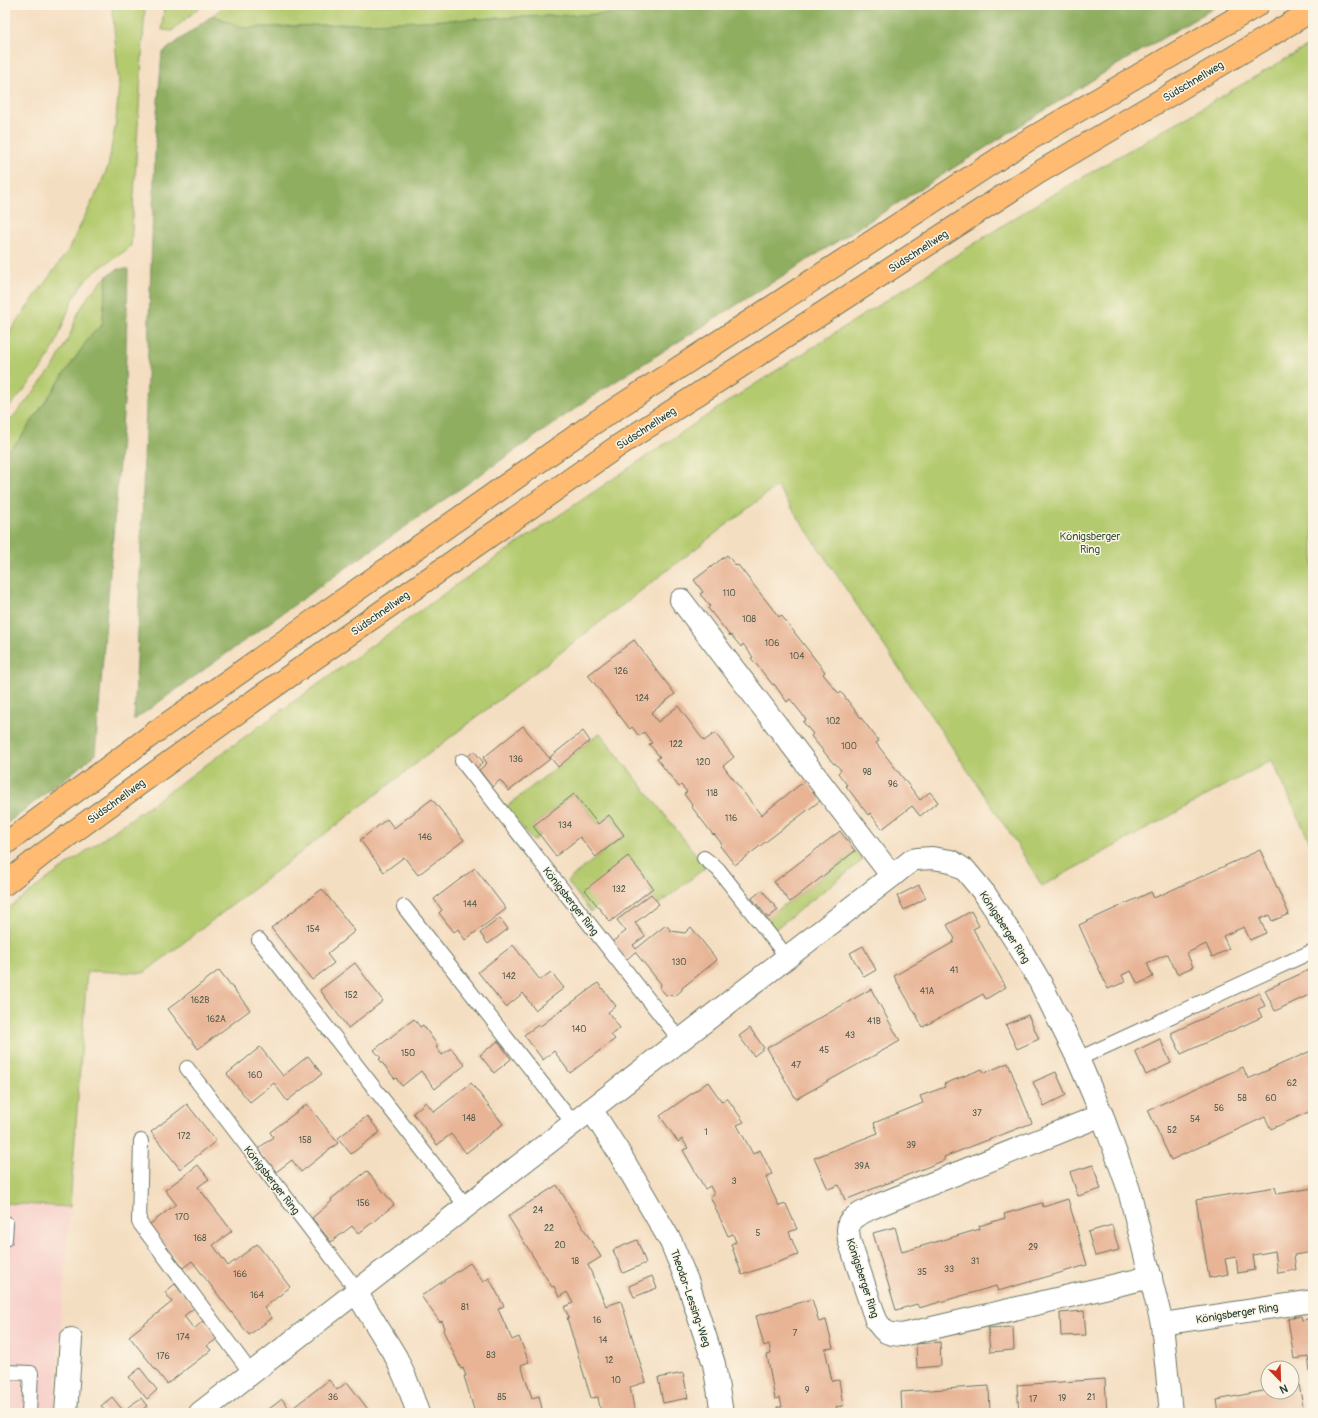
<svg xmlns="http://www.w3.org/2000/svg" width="1318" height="1418" font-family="Pangolin,sans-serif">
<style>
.built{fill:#f7d0ca}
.green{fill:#b4ca6e;stroke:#6a8451}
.forest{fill:#8fae61;stroke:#57764a}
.building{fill:#e8b495}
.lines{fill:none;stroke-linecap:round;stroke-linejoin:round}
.lane-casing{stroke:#6a7565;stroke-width:16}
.street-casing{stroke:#6a7565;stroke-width:24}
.highway-casing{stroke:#6a7565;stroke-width:24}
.lane{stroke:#fff;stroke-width:14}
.street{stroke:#fff;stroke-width:22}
.highway{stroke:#febb71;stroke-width:22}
.labels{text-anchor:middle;stroke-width:3;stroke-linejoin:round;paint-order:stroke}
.number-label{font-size:9px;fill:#515b4c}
.street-label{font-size:11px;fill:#1f3d34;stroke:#fcf5e5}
.park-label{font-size:11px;fill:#3d5940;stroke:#fcf5e5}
</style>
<rect width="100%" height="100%" fill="#fcf5e5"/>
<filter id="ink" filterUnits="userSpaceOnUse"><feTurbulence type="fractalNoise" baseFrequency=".025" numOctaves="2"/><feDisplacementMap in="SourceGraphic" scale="8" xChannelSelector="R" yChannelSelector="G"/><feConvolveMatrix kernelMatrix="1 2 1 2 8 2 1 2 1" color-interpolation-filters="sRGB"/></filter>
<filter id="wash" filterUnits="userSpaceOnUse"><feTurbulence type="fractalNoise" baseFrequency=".012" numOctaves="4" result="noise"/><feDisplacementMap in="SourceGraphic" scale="16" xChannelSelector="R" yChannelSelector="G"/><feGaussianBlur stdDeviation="0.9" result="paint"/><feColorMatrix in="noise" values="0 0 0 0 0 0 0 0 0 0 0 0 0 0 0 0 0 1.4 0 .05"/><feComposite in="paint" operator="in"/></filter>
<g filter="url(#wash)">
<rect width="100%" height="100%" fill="#f4dec1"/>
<polygon class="built" points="5,1203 70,1207 54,1413 5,1413"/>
<g class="green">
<path d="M112,5H145L131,246C115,260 94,268 81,286C69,303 63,326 55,345C45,367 22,393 5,411V338L67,252L97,192L108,167L116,121L119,85Z"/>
<polygon points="164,5 202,5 172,31 162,30"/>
<polygon points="226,5 665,5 652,12 243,28 213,15"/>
<polygon points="1313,43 1313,849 1272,760 1042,886 1013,838 777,486 144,973 87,971 70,1207 5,1203 5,911 39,885 456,585 718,408 1030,208"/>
<polygon points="107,276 102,326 93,332 19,440 5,454 5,426 28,399 54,366 70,335 78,313 89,295"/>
<polygon points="600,733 706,867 659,904 649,891 653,888 628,857 598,906 591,912 567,881 624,835 609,815 598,824 574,794 533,826 540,835 533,841 506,807"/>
<polygon points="855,851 863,860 774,930 766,919 789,901 790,902"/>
</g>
<g class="forest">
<polygon points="665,5 1219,5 1110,69 602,390 340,572 134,720 137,659 156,125 162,53 213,15 243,28 652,12"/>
<polygon points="118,269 128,269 125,390 95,755 5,825 5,454 19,440 93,332 102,326 107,276"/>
</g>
<g id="blocks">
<g class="building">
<polygon points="727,555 736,566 738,565 779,617 781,615 825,672 823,674 839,694 841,692 879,741 876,743 920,800 930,792 938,802 920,816 912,806 882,829 870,813 868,815 846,786 847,785 838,773 841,770 835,763 834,764 811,736 813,734 803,722 806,720 802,714 790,699 787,702 774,684 773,685 751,658 753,657 743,644 741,647 731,635 730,636 708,608 710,606 700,594 703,592 694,580"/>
<polygon points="634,640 675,694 651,713 658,722 678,706 704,741 715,733 734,757 723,766 761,815 806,780 821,800 735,865 720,846 722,844 714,834 713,835 711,832 691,806 692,805 684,794 687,792 681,785 679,787 657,759 660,757 649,744 652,743 644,732 639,736 632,727 630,729 588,675"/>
<polygon points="523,726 550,759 509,791 500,780 492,787 479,770 487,763 483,758"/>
<polygon points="583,731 590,741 558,767 550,757"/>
<polygon points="474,751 483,762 476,769 467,757"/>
<polygon points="574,794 598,824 609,815 624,835 596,857 580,837 556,856 533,826"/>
<polygon points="432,799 464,840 418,875 404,857 384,872 360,840 387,819 394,828"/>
<polygon points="840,831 855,851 790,902 774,882"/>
<polygon points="1260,850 1289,914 1272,921 1269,915 1260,919 1266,933 1250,940 1244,927 1223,936 1229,949 1212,957 1206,944 1187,953 1193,967 1177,974 1168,954 1147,963 1153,977 1138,984 1131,971 1122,975 1125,982 1108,989 1079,925 1151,892 1154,898"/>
<polygon points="628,856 653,888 610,922 585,890"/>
<polygon points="475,868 506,909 465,940 458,929 454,932 439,913 442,910 434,899"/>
<polygon points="919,885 926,898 904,910 897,896"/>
<polygon points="322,889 355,931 327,954 334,963 312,980 271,928"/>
<polygon points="762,890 778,910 768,918 752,898"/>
<polygon points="651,894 659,904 635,923 645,936 633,945 636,949 666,925 671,931 685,933 691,927 717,960 682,988 682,990 675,996 666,995 660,988 661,984 635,952 626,960 612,942 626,931 617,920"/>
<polygon points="971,911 979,926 973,929 1006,987 986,999 983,994 923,1027 894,976 954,942 953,941 955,939 947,925"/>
<polygon points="500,918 508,929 488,944 480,933"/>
<polygon points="513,945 540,980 551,972 564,988 535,1010 523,993 506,1007 478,972"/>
<polygon points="863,946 876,970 864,977 850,953"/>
<polygon points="355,963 383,1001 348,1028 320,990"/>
<polygon points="1311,969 1313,973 1313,993 1275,1011 1265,990"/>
<polygon points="219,970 250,1010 198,1049 168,1009"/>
<polygon points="598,983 616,1006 608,1012 620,1028 611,1035 615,1039 570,1073 554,1051 543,1060 524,1035 538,1025 539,1027"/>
<polygon points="871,989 900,1041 796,1099 767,1048"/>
<polygon points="1259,993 1265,1006 1258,1009 1262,1017 1181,1054 1171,1033"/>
<polygon points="1028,1015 1039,1039 1017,1049 1006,1025"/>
<polygon points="414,1019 420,1027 423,1025 438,1046 436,1047 442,1055 451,1048 465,1065 435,1089 421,1071 402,1086 396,1078 395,1079 379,1059 381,1058 374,1050"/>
<polygon points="750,1028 764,1048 754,1056 739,1036"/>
<polygon points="1160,1039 1171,1063 1146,1075 1135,1051"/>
<polygon points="498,1041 511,1059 494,1073 480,1055"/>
<polygon points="260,1047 283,1076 308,1056 322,1074 287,1101 274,1083 250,1102 227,1074"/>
<polygon points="1313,1050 1313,1110 1271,1129 1265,1117 1171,1160 1148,1110 1243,1067 1248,1079"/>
<polygon points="1008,1063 1032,1123 944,1157 945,1160 845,1200 839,1185 828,1189 814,1158 878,1133 874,1123 923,1103 920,1096 945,1087 944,1084 982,1069 984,1073"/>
<polygon points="1056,1072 1066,1095 1044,1106 1033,1082"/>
<polygon points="708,1082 722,1102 727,1098 744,1122 737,1125 753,1154 760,1150 772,1174 766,1177 772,1192 779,1206 786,1204 797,1229 789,1232 798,1255 742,1275 731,1244 736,1242 733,1234 728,1236 710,1196 714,1194 710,1186 705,1189 683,1150 688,1148 682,1139 678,1142 660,1116"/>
<polygon points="471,1083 503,1124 466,1153 451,1134 437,1145 413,1113 426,1102 434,1112"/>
<polygon points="187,1104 216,1141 180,1169 151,1132"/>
<polygon points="307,1104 338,1143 301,1172 292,1160 276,1172 258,1149 273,1137 270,1132"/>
<polygon points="367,1116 380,1132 351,1154 338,1138"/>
<polygon points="198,1165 209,1179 198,1187 232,1231 213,1245 228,1266 257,1244 290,1287 264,1308 272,1318 249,1335 192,1261 183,1268 149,1225 176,1204 165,1190"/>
<polygon points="1093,1165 1101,1189 1078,1196 1070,1172"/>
<polygon points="367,1171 394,1205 358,1234 352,1226 331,1242 312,1218 332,1201 331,1199"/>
<polygon points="557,1185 601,1257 588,1265 606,1306 621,1301 646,1382 630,1387 635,1413 601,1413 598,1397 591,1398 567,1318 569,1317 564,1307 573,1303 567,1292 559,1297 554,1286 552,1287 508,1216"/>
<polygon points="1275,1187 1277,1194 1313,1188 1313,1252 1294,1255 1296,1270 1278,1273 1275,1251 1253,1255 1255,1270 1238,1273 1236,1257 1225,1259 1228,1274 1209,1278 1196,1200"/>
<polygon points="1068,1199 1087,1265 998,1291 996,1286 919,1308 917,1304 896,1310 873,1233 895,1227 902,1252 980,1229 979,1226 1005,1218 1004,1214 1042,1203 1043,1207"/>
<polygon points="1112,1225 1119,1250 1095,1256 1088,1232"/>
<polygon points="637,1240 646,1263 623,1273 613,1250"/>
<polygon points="470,1263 483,1282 489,1278 504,1306 498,1309 512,1340 519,1337 529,1362 521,1365 532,1398 539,1396 543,1413 475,1413 464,1376 466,1376 463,1368 461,1369 443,1330 445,1328 442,1321 440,1322 421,1296"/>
<polygon points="652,1276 657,1288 634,1297 629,1286"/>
<polygon points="175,1284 194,1308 184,1316 194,1329 203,1321 217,1339 207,1346 211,1350 167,1384 129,1336 172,1302 165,1292"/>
<polygon points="812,1299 819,1322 826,1320 833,1348 825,1349 832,1381 839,1380 843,1406 836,1407 837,1413 777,1413 777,1407 782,1407 780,1398 775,1399 767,1355 771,1354 769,1344 764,1346 756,1316"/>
<polygon points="1084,1311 1086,1335 1061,1336 1060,1313"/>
<polygon points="1301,1316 1302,1320 1313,1318 1313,1371 1310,1371 1308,1357 1294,1359 1288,1319"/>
<polygon points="1013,1327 1014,1350 990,1352 988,1328"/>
<polygon points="940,1342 941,1366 917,1368 916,1344"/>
<polygon points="140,1368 157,1390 147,1399 129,1377"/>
<polygon points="683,1373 688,1398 663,1403 658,1378"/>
<polygon points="1105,1379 1107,1413 1019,1413 1017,1385"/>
<polygon points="329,1380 337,1390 347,1382 371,1413 264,1413 282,1399 290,1410"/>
<polygon points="1299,1384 1304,1413 1219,1413 1217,1400 1268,1390 1268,1392 1292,1392 1292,1385"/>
<polygon points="989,1386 990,1413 902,1413 901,1392"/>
<polygon points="112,1397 125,1413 107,1413 101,1406"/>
<polygon points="141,1398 147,1406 138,1413 133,1413 128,1407"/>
</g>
</g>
</g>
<g filter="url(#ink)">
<use href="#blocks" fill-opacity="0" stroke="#6a7565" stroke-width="1"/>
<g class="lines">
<g class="lane-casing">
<g id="lane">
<polyline points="462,761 680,1040"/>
<polyline points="704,858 718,869 787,957"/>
<polyline points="404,907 573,1123"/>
<polyline points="259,940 466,1206"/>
<polyline points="1078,1059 1313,951"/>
<polyline points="187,1068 350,1281 356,1292"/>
<polyline points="141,1141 139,1222 251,1373"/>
<polyline points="5,1239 6,1223"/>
<polyline points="5,1372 31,1373 29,1413"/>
</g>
</g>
<g class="street-casing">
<g id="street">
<polyline points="681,600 892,876"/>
<polyline points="590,1110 596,1117 618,1151 671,1242 688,1283 714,1364 722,1413"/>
<path d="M1102,1115L871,1208L856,1216L849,1222L848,1230L849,1240L876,1320C884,1333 887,1334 902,1335L1151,1277"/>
<polyline points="356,1292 396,1357 407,1382 418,1413"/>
<polyline points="1162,1324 1313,1301"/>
<polyline points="66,1413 71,1339"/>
<polyline points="200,1413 892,876 912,860 917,859 932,858 951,861 966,871 985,894 1020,948 1040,982 1078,1059 1102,1115 1129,1190 1162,1324 1171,1413"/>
</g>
</g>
<g class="highway-casing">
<g id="highway">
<polyline points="5,844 154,733 594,423 1015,148 1258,5"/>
<polyline points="5,884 43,854 241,710 618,446 1038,173 1313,10"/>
</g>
</g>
<use href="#lane" class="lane"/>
<use href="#street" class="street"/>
<use href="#highway" class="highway"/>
</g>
</g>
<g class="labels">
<g class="number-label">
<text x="729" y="596">110</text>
<text x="749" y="622">108</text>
<text x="772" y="646">106</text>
<text x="797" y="659">104</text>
<text x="621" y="674">126</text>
<text x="642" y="701">124</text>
<text x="833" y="724">102</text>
<text x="676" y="747">122</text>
<text x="849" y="749">100</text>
<text x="516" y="762">136</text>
<text x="703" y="765">120</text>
<text x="867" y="775">98</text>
<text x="893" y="787">96</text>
<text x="712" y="796">118</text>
<text x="731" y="821">116</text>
<text x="565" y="828">134</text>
<text x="425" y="840">146</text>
<text x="619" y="892">132</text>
<text x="470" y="907">144</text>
<text x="313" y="932">154</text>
<text x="679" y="965">130</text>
<text x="954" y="973">41</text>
<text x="509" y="979">142</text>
<text x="927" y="994">41A</text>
<text x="351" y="998">152</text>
<text x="200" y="1003">162B</text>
<text x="216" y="1022">162A</text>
<text x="874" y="1024">41B</text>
<text x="579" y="1032">140</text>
<text x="850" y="1038">43</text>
<text x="824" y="1053">45</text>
<text x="408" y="1056">150</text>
<text x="796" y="1068">47</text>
<text x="255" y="1078">160</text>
<text x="1292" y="1086">62</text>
<text x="1242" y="1101">58</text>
<text x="1271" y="1101">60</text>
<text x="1219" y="1111">56</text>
<text x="977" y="1116">37</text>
<text x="469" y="1121">148</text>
<text x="1195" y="1122">54</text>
<text x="1172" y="1133">52</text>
<text x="706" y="1135">1</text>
<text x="184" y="1139">172</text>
<text x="305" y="1143">158</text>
<text x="911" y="1148">39</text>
<text x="862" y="1169">39A</text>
<text x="734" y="1184">3</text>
<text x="363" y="1206">156</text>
<text x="538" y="1213">24</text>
<text x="182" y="1220">170</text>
<text x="549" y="1231">22</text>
<text x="758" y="1236">5</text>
<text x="200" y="1241">168</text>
<text x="560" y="1248">20</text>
<text x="1033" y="1250">29</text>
<text x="575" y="1264">18</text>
<text x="975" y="1264">31</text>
<text x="949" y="1272">33</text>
<text x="922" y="1275">35</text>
<text x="240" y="1277">166</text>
<text x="257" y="1298">164</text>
<text x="465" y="1310">81</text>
<text x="597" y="1323">16</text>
<text x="795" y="1336">7</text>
<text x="183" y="1340">174</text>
<text x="603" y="1343">14</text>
<text x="491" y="1358">83</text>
<text x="163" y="1359">176</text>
<text x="609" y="1363">12</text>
<text x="616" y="1383">10</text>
<text x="807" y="1393">9</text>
<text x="333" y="1400">36</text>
<text x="502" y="1400">85</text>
<text x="1091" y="1400">21</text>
<text x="1062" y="1401">19</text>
<text x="1033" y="1402">17</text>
</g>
<g class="street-label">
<text transform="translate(1193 81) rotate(-31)" y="4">Südschnellweg</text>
<text transform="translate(918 251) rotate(-33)" y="4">Südschnellweg</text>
<text transform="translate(646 428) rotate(-33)" y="4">Südschnellweg</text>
<text transform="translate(380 613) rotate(-35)" y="4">Südschnellweg</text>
<text transform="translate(116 801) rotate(-36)" y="4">Südschnellweg</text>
<text transform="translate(571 901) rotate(52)" y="4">Königsberger Ring</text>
<text transform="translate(1005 927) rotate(57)" y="4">Königsberger Ring</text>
<text transform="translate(272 1180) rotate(52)" y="4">Königsberger Ring</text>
<text transform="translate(863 1278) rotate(72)" y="4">Königsberger Ring</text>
<text transform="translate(691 1298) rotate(71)" y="4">Theodor-Lessing-Weg</text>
<text transform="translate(1237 1313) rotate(-9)" y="4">Königsberger Ring</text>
</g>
<g class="park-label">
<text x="1090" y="540">Königsberger<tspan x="1090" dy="13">Ring</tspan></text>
</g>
</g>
<rect width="1318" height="1418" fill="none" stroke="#fcf5e5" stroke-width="20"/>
<g transform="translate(1280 1380) rotate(157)"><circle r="19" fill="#fcf5e5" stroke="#a4ab9e"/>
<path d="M0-3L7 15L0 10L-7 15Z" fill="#c8321e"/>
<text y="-6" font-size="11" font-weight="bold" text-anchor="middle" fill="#1f3d34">N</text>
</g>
</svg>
